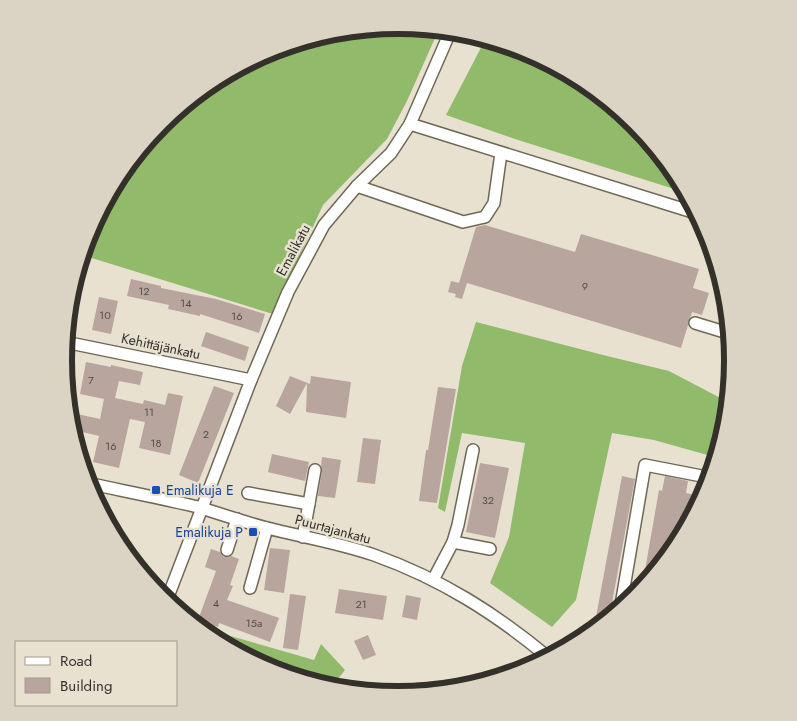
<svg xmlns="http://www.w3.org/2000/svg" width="797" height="721" font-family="Jost,sans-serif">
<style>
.forest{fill:#91ba6b}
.building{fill:#b8a59e}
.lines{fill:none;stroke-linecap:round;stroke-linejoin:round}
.minor-casing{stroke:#6f6859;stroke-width:14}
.minor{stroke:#fff;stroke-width:11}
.transit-dot{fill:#1a4fb4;stroke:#e9e1d0;stroke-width:2}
.labels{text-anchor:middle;stroke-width:5;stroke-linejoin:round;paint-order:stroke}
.number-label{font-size:11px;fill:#554e48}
.street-label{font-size:14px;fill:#34312b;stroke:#e9e1d0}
.transit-label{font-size:14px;fill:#164399;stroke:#e9e1d0;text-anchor:start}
.rim{fill:none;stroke:#34312b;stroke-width:6}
</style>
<rect width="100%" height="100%" fill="#e9e1d0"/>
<g class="forest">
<polygon points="398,25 439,29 407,101 387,139 323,205 273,314 82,255 89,232 120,174 161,123 212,81 270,50 333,31"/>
<polygon points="486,38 527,51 585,82 636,123 678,174 687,193 518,140 446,115"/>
<polygon points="476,322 603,355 669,371 730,403 728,421 718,458 654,440 612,433 576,600 552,627 490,583 509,537 525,443 462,433 445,512 438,508 462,366"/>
<path d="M196,626L314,660L321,644L345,670L330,689L297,679L299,673C285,664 275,673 259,665L258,662L212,639Z"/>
</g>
<g class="building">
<polygon points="485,225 575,252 581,234 699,269 693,288 709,293 702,315 692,312 681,348 467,283 462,299 455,297 456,294 448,292 451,281 459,283 476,227"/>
<polygon points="131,279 161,286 161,288 216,299 265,314 259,333 200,314 200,316 168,309 169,305 127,296"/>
<polygon points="99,297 118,301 111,334 92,330"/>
<polygon points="206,332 249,347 245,361 201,346"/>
<polygon points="86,362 111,367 111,365 143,372 140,385 119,381 115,398 143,404 144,400 165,405 168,393 183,396 170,455 139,448 145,422 130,419 119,468 93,462 99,436 70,429 68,412 100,419 104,399 80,394"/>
<polygon points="290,376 310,384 311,376 351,382 346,418 306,412 307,383 290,414 276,406"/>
<polygon points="214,386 234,393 198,483 179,475"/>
<polygon points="438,387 456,389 437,503 419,501 426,450 428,450"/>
<polygon points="363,438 381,440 375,484 357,482"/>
<polygon points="272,454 309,462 305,481 268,472"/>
<polygon points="322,457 341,460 335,498 318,496 322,471 321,466"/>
<polygon points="480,463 509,468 495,538 466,532"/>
<polygon points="622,476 635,479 609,619 596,617"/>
<polygon points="665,476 688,481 686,493 701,496 699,507 677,547 652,578 644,576 659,490 662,491"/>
<polygon points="270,548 290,550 284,593 264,590"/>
<polygon points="211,549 220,552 224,557 231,556 239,559 230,585 233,586 227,600 279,618 270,642 219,623 218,627 198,620 216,571 205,567"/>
<polygon points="339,589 387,596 383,620 335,613"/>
<polygon points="290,594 306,596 298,650 283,648"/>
<polygon points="406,595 421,598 417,620 402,617"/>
<polygon points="368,635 376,655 363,660 354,641"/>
</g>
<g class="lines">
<g class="minor-casing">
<g id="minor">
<polyline points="410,124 699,214"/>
<polyline points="357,186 463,222 485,217 494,203 501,153"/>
<polyline points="695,323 731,334"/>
<polyline points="65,342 251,380"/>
<path d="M87,483C124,491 161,498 198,507C221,514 244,522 267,528C303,537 339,543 374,555C441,579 495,613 549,658"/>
<polyline points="248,493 309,504"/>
<polyline points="303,537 315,470"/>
<polyline points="453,542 490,549"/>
<polyline points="227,550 237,519"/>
<polyline points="433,580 453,542 458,525 473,450"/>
<polyline points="250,588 267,528"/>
<polyline points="166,602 251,380 288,292 324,225 357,186 391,153 410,124 451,30"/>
<polyline points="620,611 645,465 712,478"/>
</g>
</g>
<use href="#minor" class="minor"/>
</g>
<g class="transit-dot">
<rect x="151" y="485" width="10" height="10" rx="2.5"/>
<rect x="248" y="527" width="10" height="10" rx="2.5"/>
</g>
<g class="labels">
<g class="number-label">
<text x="585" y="290">9</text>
<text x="144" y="295">12</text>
<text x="186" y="307">14</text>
<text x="105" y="319">10</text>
<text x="237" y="320">16</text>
<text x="91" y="384">7</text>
<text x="149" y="416">11</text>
<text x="206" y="438">2</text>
<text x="156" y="447">18</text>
<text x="111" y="450">16</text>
<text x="488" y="504">32</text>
<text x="216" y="607">4</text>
<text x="361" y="608">21</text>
<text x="254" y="627">15a</text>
</g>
<g class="street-label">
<text transform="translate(293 250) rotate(-62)" y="5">Emalikatu</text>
<text transform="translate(161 346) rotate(12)" y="5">Kehittäjänkatu</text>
<text transform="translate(333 529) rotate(15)" y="5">Puurtajankatu</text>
</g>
<g class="transit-label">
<text x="166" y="495">Emalikuja E</text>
<text x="243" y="537" text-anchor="end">Emalikuja P</text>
</g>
</g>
<path d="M0 0H797V721H0ZM72 360a326 326 0 1 1 652 0a326 326 0 1 1-652 0Z" fill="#dbd3c3" fill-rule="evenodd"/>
<path class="rim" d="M72 360a326 326 0 1 1 652 0a326 326 0 1 1-652 0Z"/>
<rect x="15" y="641" width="162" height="65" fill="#e9e1d0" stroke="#a19b8e"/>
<rect x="25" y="657" width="25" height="8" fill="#ffffff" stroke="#a19b8e"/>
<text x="60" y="666" font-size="15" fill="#34312b">Road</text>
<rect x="25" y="678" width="25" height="15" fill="#b8a59e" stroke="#a19b8e"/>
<text x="60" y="691" font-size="15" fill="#34312b">Building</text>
</svg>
